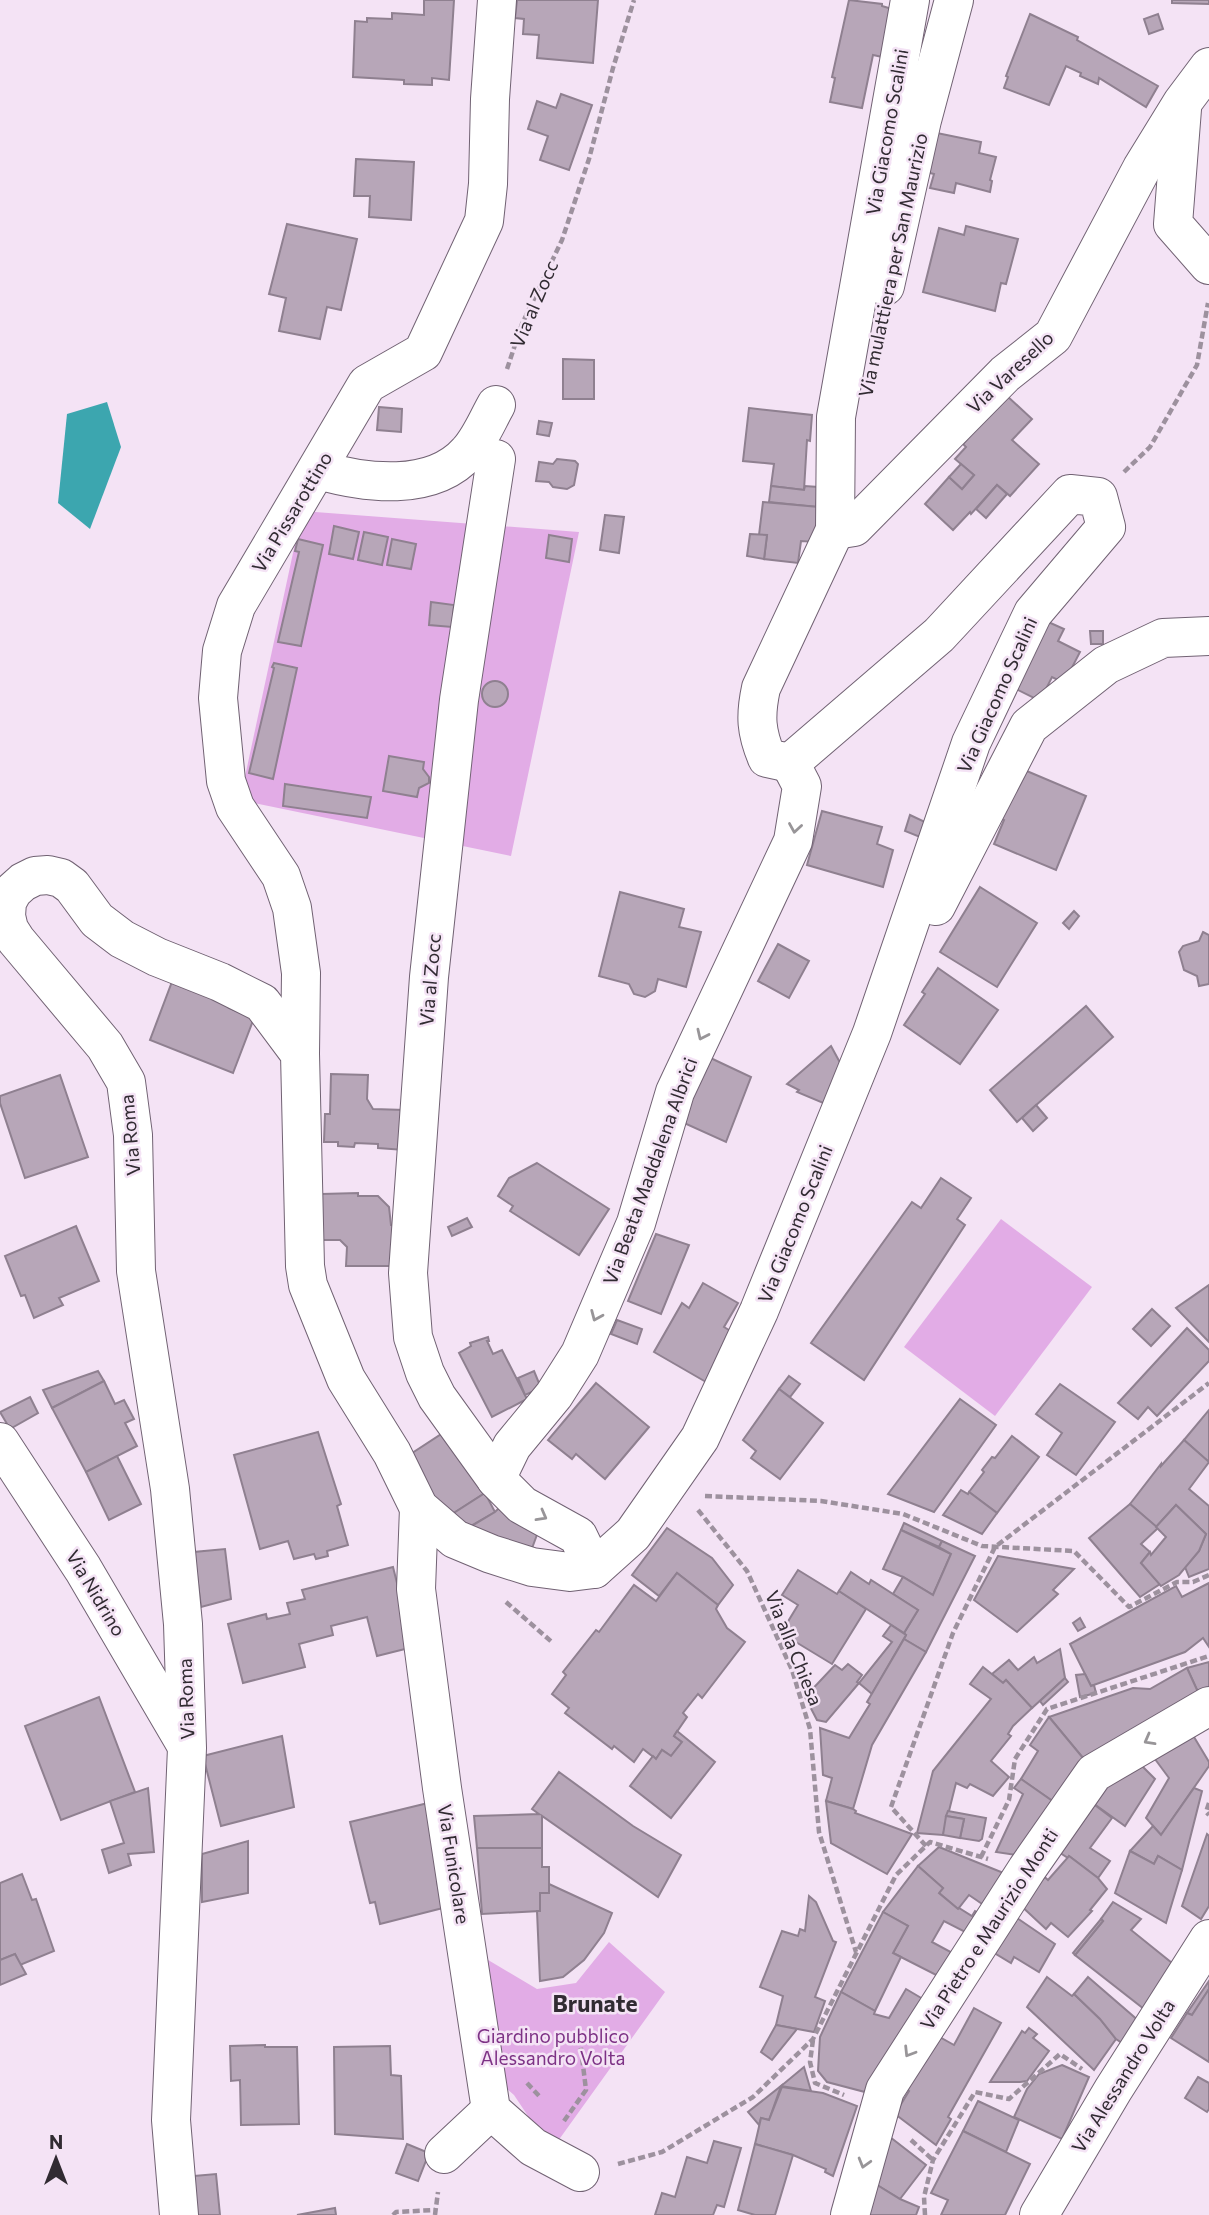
<svg xmlns="http://www.w3.org/2000/svg" width="1209" height="2215" font-family="Commissioner,sans-serif">
<style>
.green{fill:#e2ace6}
.water{fill:#3ca6af}
.building{fill:#b7a6b8;stroke:#8f8090;stroke-width:2}
.lines{fill:none;stroke-linecap:round;stroke-linejoin:round}
.minor-casing{stroke:#716273;stroke-width:40}
.path{stroke:#9d919e;stroke-width:4.5;stroke-dasharray:7 3.5;stroke-linecap:butt}
.minor{stroke:#fff;stroke-width:38}
.oneway{stroke:#989598}
.labels{text-anchor:middle;stroke-width:5;stroke-linejoin:round;paint-order:stroke}
.street-label{font-size:19px;fill:#312b32;stroke:#f4e3f5}
.park-label{font-size:19px;fill:#7d3285;stroke:#f4e3f5}
.quarter-label{font-size:23px;font-weight:bold;fill:#312b32;stroke:#f4e3f5}
</style>
<rect width="100%" height="100%" fill="#f4e3f5"/>
<g class="green">
<polygon points="302,511 579,532 511,856 240,800"/>
<polygon points="1001,1219 1092,1287 995,1416 904,1347"/>
<polygon points="609,1942 665,1992 558,2141 532,2122 514,2095 496,2079 473,1951 537,1989 576,1983"/>
</g>
<polygon class="water" points="107,402 121,447 90,529 58,503 67,414"/>
<g class="building">
<polygon points="424,0 454,0 449,80 432,78 432,85 404,84 404,80 353,77 355,21 367,22 367,18 392,19 392,13 424,15"/>
<polygon points="517,0 598,0 593,63 537,58 539,35 523,34 524,19 515,18"/>
<polygon points="849,0 882,4 882,6 892,9 887,58 873,55 862,108 830,102 835,78 832,77"/>
<polygon points="1172,0 1209,0 1209,4 1172,3"/>
<polygon points="1030,14 1078,37 1077,40 1158,86 1146,107 1099,78 1098,84 1080,76 1081,73 1066,66 1049,105 1004,88 1008,77 1006,76"/>
<polygon points="1158,14 1163,29 1149,34 1144,19"/>
<polygon points="561,94 592,105 569,170 540,160 548,136 528,129 537,101 556,108"/>
<polygon points="932,132 981,142 979,153 996,157 990,180 992,181 990,192 956,183 954,193 930,188 934,174 922,171"/>
<polygon points="356,159 414,162 411,220 369,217 370,196 354,196"/>
<polygon points="287,224 357,239 341,310 327,307 320,339 279,331 286,298 269,294"/>
<polygon points="966,226 1018,239 1006,284 1001,283 995,311 923,292 939,228 964,235"/>
<polygon points="563,359 594,360 594,399 563,399"/>
<polygon points="1006,395 1032,419 1012,440 1039,464 1010,496 997,485 971,514 970,512 953,530 925,504 949,477 962,489 974,475 955,459 966,447 963,444"/>
<polygon points="379,407 402,409 401,432 377,430"/>
<polygon points="749,408 812,415 810,441 807,440 804,490 771,486 774,464 743,461"/>
<polygon points="539,421 552,423 549,436 537,434"/>
<polygon points="557,459 575,461 578,464 574,485 567,489 553,487 549,482 536,481 539,462 553,464"/>
<polygon points="961,464 974,475 962,489 949,477"/>
<polygon points="997,485 1007,494 986,518 976,509"/>
<polygon points="771,486 804,490 805,486 818,487 816,507 769,502"/>
<polygon points="763,502 819,507 815,542 801,541 798,563 764,559 767,535 759,535"/>
<polygon points="605,515 624,517 619,553 600,550"/>
<polygon points="334,526 359,532 353,559 329,554"/>
<polygon points="364,532 388,537 382,565 358,560"/>
<polygon points="750,534 767,535 764,559 747,556"/>
<polygon points="549,535 572,539 569,562 546,558"/>
<polygon points="298,539 323,545 301,646 278,642 299,552 295,551"/>
<polygon points="392,539 416,544 411,569 387,565"/>
<polygon points="431,602 454,605 452,627 429,625"/>
<polygon points="1046,621 1064,629 1058,641 1080,652 1064,683 1052,677 1040,701 1012,687"/>
<polygon points="1090,631 1103,631 1103,644 1091,644"/>
<polygon points="274,663 297,668 273,779 249,773 274,668 272,667"/>
<circle cx="495" cy="694" r="13"/>
<polygon points="389,756 424,762 423,769 429,777 429,783 419,788 417,797 383,791"/>
<polygon points="1022,769 1086,796 1056,870 994,844 1004,820 999,818"/>
<polygon points="285,784 371,797 367,818 283,806"/>
<polygon points="822,811 882,827 877,844 893,850 883,887 807,865"/>
<polygon points="910,815 925,822 920,837 905,831"/>
<polygon points="980,887 1037,923 997,987 940,952"/>
<polygon points="620,892 684,909 679,927 701,932 686,987 658,979 655,991 645,997 634,994 629,984 599,976"/>
<polygon points="1074,911 1079,916 1069,929 1063,923"/>
<polygon points="1203,932 1209,935 1209,984 1199,986 1197,976 1184,970 1179,952 1183,946 1199,941"/>
<polygon points="778,944 809,961 789,998 758,981"/>
<polygon points="938,968 998,1010 960,1064 904,1025 925,994 922,992"/>
<polygon points="173,979 232,1002 229,1008 254,1018 233,1073 150,1040"/>
<polygon points="1086,1006 1113,1037 1017,1122 990,1090"/>
<polygon points="831,1046 844,1070 828,1105 797,1092 799,1090 787,1084"/>
<polygon points="702,1054 751,1077 726,1142 673,1118"/>
<polygon points="331,1074 368,1075 367,1099 373,1109 405,1110 404,1150 378,1148 378,1144 355,1143 354,1147 338,1146 338,1142 324,1142 325,1114 330,1114"/>
<polygon points="60,1075 88,1157 25,1178 0,1103 0,1096"/>
<polygon points="1036,1105 1047,1118 1033,1131 1022,1118"/>
<polygon points="537,1163 609,1209 579,1255 510,1211 513,1206 498,1196 509,1178"/>
<polygon points="941,1178 971,1198 957,1219 965,1225 864,1380 811,1343 912,1202 921,1208"/>
<polygon points="358,1193 358,1196 378,1196 389,1207 391,1225 395,1225 393,1266 346,1266 347,1247 340,1240 322,1240 322,1194"/>
<polygon points="467,1218 472,1227 452,1236 448,1227"/>
<polygon points="76,1226 99,1281 59,1298 63,1305 34,1318 25,1295 21,1296 5,1256"/>
<polygon points="656,1234 689,1245 661,1314 628,1301"/>
<polygon points="703,1283 738,1303 724,1327 734,1333 706,1382 654,1352 682,1303 689,1308"/>
<polygon points="1209,1285 1209,1342 1176,1308"/>
<polygon points="1152,1309 1170,1326 1151,1346 1133,1329"/>
<polygon points="617,1320 642,1329 637,1344 611,1334"/>
<polygon points="1187,1328 1209,1350 1209,1361 1157,1416 1148,1407 1138,1419 1118,1403"/>
<polygon points="488,1337 489,1341 487,1341 493,1354 502,1350 527,1399 492,1417 459,1353 471,1346 470,1343"/>
<polygon points="98,1371 104,1381 52,1408 43,1390"/>
<polygon points="534,1371 541,1388 525,1395 518,1378"/>
<polygon points="789,1376 800,1384 790,1397 779,1389"/>
<polygon points="104,1381 115,1404 124,1400 134,1419 125,1423 137,1446 86,1472 52,1408"/>
<polygon points="596,1383 649,1427 605,1479 576,1454 572,1459 548,1440"/>
<polygon points="1060,1384 1115,1422 1076,1475 1047,1455 1062,1433 1036,1414"/>
<polygon points="779,1389 823,1423 780,1479 751,1458 756,1451 743,1440"/>
<polygon points="30,1397 38,1413 10,1429 0,1412"/>
<polygon points="960,1399 996,1425 934,1512 888,1494"/>
<polygon points="1209,1410 1209,1462 1184,1440"/>
<polygon points="446,1431 485,1493 446,1518 403,1459"/>
<polygon points="318,1432 341,1504 337,1506 348,1545 327,1551 328,1556 316,1559 314,1554 294,1559 288,1541 260,1549 234,1455"/>
<polygon points="1012,1436 1039,1457 997,1513 969,1492 984,1472 982,1470 992,1457 995,1458"/>
<polygon points="1184,1440 1209,1462 1189,1489 1209,1506 1209,1569 1189,1577 1185,1567 1199,1551 1206,1534 1176,1505 1156,1527 1130,1504 1161,1464 1161,1466"/>
<polygon points="117,1456 141,1504 109,1520 86,1472"/>
<polygon points="961,1490 968,1494 969,1492 997,1513 982,1534 943,1515"/>
<polygon points="485,1493 495,1512 457,1534 446,1518"/>
<polygon points="1130,1504 1158,1528 1141,1544 1150,1552 1141,1563 1160,1584 1140,1597 1089,1538"/>
<polygon points="1176,1505 1206,1534 1199,1551 1179,1575 1161,1586 1141,1563 1150,1552 1151,1555 1166,1537 1156,1527"/>
<polygon points="500,1507 538,1532 531,1551 470,1527 495,1512"/>
<polygon points="904,1523 942,1541 939,1547 901,1530"/>
<polygon points="667,1528 712,1558 733,1585 718,1605 677,1573 659,1596 632,1575"/>
<polygon points="901,1530 951,1554 933,1595 903,1577 883,1569"/>
<polygon points="942,1541 975,1556 926,1652 904,1639 906,1635 904,1633 918,1610 893,1594 903,1577 933,1595 951,1554 939,1547"/>
<polygon points="225,1549 231,1599 201,1607 194,1552"/>
<polygon points="998,1556 1074,1569 1053,1590 1058,1594 1017,1632 974,1600"/>
<polygon points="393,1567 413,1647 377,1656 367,1617 331,1626 333,1635 299,1644 305,1667 243,1683 228,1624 266,1614 267,1619 290,1614 287,1603 305,1599 302,1590"/>
<polygon points="798,1570 837,1594 839,1591 866,1609 832,1664 781,1633 798,1605 782,1595"/>
<polygon points="851,1572 869,1584 871,1580 918,1610 904,1633 839,1591"/>
<polygon points="677,1573 718,1605 716,1609 727,1628 745,1642 702,1698 698,1694 683,1713 687,1717 674,1736 682,1742 671,1756 662,1750 656,1759 643,1749 634,1762 614,1746 612,1749 565,1713 569,1708 552,1694 566,1675 563,1672 596,1630 599,1632 634,1585 656,1601"/>
<polygon points="1209,1583 1209,1647 1203,1638 1185,1652 1091,1686 1070,1644 1176,1586 1182,1597"/>
<polygon points="1080,1618 1085,1627 1078,1631 1073,1623"/>
<polygon points="891,1625 906,1635 872,1694 859,1683 892,1642 883,1636"/>
<polygon points="904,1639 926,1652 872,1745 853,1809 826,1801 832,1778 823,1775 820,1728 849,1738 870,1704 867,1702"/>
<polygon points="1060,1649 1065,1678 1032,1708 1006,1680 1003,1683 992,1674 1009,1660 1018,1670 1034,1657 1037,1663"/>
<polygon points="1209,1662 1209,1699 1203,1703 1187,1668"/>
<polygon points="848,1664 862,1675 857,1682 859,1683 826,1722 817,1720 805,1697 835,1665 842,1670"/>
<polygon points="983,1667 1003,1683 1006,1680 1032,1708 1013,1726 1008,1734 1011,1736 991,1761 1009,1777 993,1796 970,1784 967,1788 956,1783 943,1835 917,1833 933,1771 991,1699 970,1684"/>
<polygon points="1187,1668 1203,1703 1088,1764 1049,1717 1133,1688 1150,1689"/>
<polygon points="1085,1674 1091,1686 1094,1685 1096,1693 1080,1697 1076,1675"/>
<polygon points="1065,1678 1068,1682 1043,1705 1040,1701"/>
<polygon points="99,1697 135,1792 61,1820 25,1726"/>
<polygon points="1049,1717 1088,1764 1061,1807 1021,1779 1038,1751 1030,1745"/>
<polygon points="677,1731 715,1762 671,1818 630,1786 653,1756 656,1759 662,1750 671,1756 682,1742 674,1736"/>
<polygon points="1191,1732 1209,1762 1209,1766 1161,1835 1146,1818 1169,1778 1149,1751"/>
<polygon points="282,1736 294,1807 221,1826 203,1756"/>
<polygon points="1136,1760 1155,1779 1125,1826 1083,1796"/>
<polygon points="559,1772 633,1826 681,1855 658,1897 542,1816 542,1848 477,1848 474,1816 539,1814 532,1809"/>
<polygon points="1021,1779 1061,1807 1024,1856 996,1852 1023,1794 1014,1788"/>
<polygon points="148,1788 154,1852 128,1854 131,1865 109,1873 102,1850 124,1843 110,1801"/>
<polygon points="1194,1788 1202,1791 1182,1870 1158,1856 1154,1864 1130,1851 1153,1826 1161,1835"/>
<polygon points="1083,1796 1112,1818 1090,1848 1110,1861 1098,1878 1069,1856 1068,1858 1048,1845"/>
<polygon points="826,1801 853,1809 856,1811 855,1813 912,1834 887,1874 831,1843"/>
<polygon points="428,1803 447,1880 437,1882 443,1908 380,1924 375,1902 370,1903 350,1822"/>
<polygon points="948,1811 986,1818 982,1839 979,1841 960,1838 964,1819 946,1816"/>
<polygon points="946,1816 964,1819 960,1838 943,1835"/>
<polygon points="1207,1834 1209,1836 1209,1906 1201,1919 1182,1906"/>
<polygon points="248,1841 248,1893 202,1902 202,1854"/>
<polygon points="939,1847 1016,1878 994,1912 969,1895 958,1909 939,1893 943,1888 918,1866"/>
<polygon points="477,1848 542,1848 542,1867 549,1867 549,1893 540,1893 540,1911 482,1914"/>
<polygon points="1130,1851 1154,1864 1158,1856 1182,1870 1166,1923 1115,1893"/>
<polygon points="1069,1856 1098,1878 1107,1889 1090,1910 1092,1911 1068,1937 1051,1923 1046,1929 1017,1902 1039,1872 1048,1880"/>
<polygon points="918,1866 943,1888 939,1893 958,1909 959,1908 972,1916 975,1911 986,1917 973,1936 944,1921 932,1942 960,1957 944,1979 893,1953 908,1926 883,1912"/>
<polygon points="22,1874 32,1900 36,1899 54,1951 20,1965 15,1954 0,1960 0,1883"/>
<polygon points="549,1884 612,1913 604,1933 584,1960 563,1977 540,1981 537,1911 540,1911 540,1893 549,1893"/>
<polygon points="809,1896 816,1902 833,1941 836,1942 815,1997 825,2001 814,2032 776,2025 783,1996 760,1987 782,1931 798,1936 800,1929 805,1931"/>
<polygon points="1113,1902 1141,1919 1131,1930 1172,1963 1144,2009 1075,1955 1103,1921 1101,1919"/>
<polygon points="883,1912 908,1926 893,1953 901,1957 875,2011 841,1992"/>
<polygon points="1017,1918 1055,1944 1039,1972 1014,1957 1011,1963 991,1951"/>
<polygon points="1101,1919 1103,1921 1075,1955 1073,1953"/>
<polygon points="15,1954 26,1974 0,1985 0,1960"/>
<polygon points="1047,1977 1072,1996 1074,1994 1100,2019 1116,2039 1094,2070 1027,2007"/>
<polygon points="1088,1977 1140,2022 1125,2045 1116,2039 1100,2019 1074,1994"/>
<polygon points="1209,1981 1209,1989 1192,2015 1187,2013"/>
<polygon points="906,1989 928,2002 865,2092 827,2082 818,2071 820,2037 841,1992 875,2011 874,2014 889,2018"/>
<polygon points="1209,1989 1209,2062 1171,2038 1187,2013 1192,2015"/>
<polygon points="974,2008 1001,2023 948,2117 951,2119 936,2145 895,2114 909,2091 897,2084 927,2030 954,2045"/>
<polygon points="776,2025 797,2029 772,2060 761,2052"/>
<polygon points="1029,2028 1037,2034 1033,2038 1049,2051 1027,2081 1020,2082 990,2082 1022,2031 1025,2033"/>
<polygon points="265,2045 265,2047 297,2047 299,2124 241,2125 240,2080 231,2081 230,2046"/>
<polygon points="390,2046 391,2075 401,2076 403,2139 335,2134 334,2047"/>
<polygon points="1062,2065 1089,2077 1062,2139 1014,2117 1027,2089 1039,2074"/>
<polygon points="804,2067 811,2091 781,2086"/>
<polygon points="1198,2077 1209,2083 1209,2109 1207,2112 1185,2098"/>
<polygon points="781,2086 769,2120 761,2118 759,2125 748,2112"/>
<polygon points="782,2087 823,2093 857,2106 833,2176 825,2172 826,2169 793,2155 755,2144 761,2118 769,2120"/>
<polygon points="978,2101 1019,2120 1006,2152 963,2131"/>
<polygon points="963,2131 1030,2164 1005,2215 941,2215 948,2200 931,2193"/>
<polygon points="890,2137 926,2165 900,2199 869,2180"/>
<polygon points="714,2141 741,2148 724,2207 717,2205 713,2215 655,2215 662,2193 675,2197 687,2157 707,2163"/>
<polygon points="407,2144 429,2153 418,2181 396,2173"/>
<polygon points="755,2144 793,2155 775,2215 755,2215 738,2210"/>
<polygon points="216,2174 220,2215 188,2215 183,2177"/>
<polygon points="869,2180 900,2199 919,2207 916,2215 860,2215"/>
<polygon points="335,2208 336,2215 297,2215"/>
</g>
<g class="lines">
<g class="minor-casing">
<g id="minor">
<polyline points="1182,109 1173,224 1209,265"/>
<polyline points="885,286 922,120 954,0"/>
<polyline points="496,459 459,700 429,977 408,1273 413,1337 425,1373 437,1397 496,1479"/>
<path d="M318,470C364,483 432,493 468,452C480,439 487,421 496,405"/>
<polyline points="835,530 854,527 1005,374 1053,336 1142,168 1182,103 1209,67"/>
<path d="M790,763L767,758C756,732 755,716 761,688L835,530L836,417L910,0"/>
<polyline points="936,906 1029,726 1106,665 1163,638 1209,636"/>
<polyline points="300,1054 301,973 292,908 281,876 235,807 226,781 218,698 222,651 236,606 367,384 423,352 484,221 488,184 490,99 497,0"/>
<polyline points="0,1442 83,1569 185,1743"/>
<polyline points="419,1508 416,1589 442,1788 491,2110 533,2147 580,2172"/>
<polyline points="594,1569 578,1536 522,1505 496,1479 512,1446 554,1395 580,1354 636,1223 675,1092 793,841 802,786 790,763"/>
<polyline points="444,2154 491,2110"/>
<polyline points="179,2215 171,2120 187,1748 183,1624 170,1489 136,1271 133,1135 126,1082 105,1046 16,940 9,929 6,916 7,902 13,891 23,882 35,876 48,875 61,878 72,886 97,920 122,939 157,957 220,982 262,1003 300,1054 305,1266 308,1285 346,1379 392,1453 419,1508 455,1539 491,1554 532,1567 570,1572 594,1569 633,1534 700,1438 759,1311 872,1033 971,743 1033,613 1106,527 1098,497 1070,494 939,635 790,763"/>
<polyline points="850,2215 885,2090 1027,1869 1094,1773 1209,1706"/>
<polyline points="1039,2215 1113,2090 1209,1939"/>
</g>
</g>
<g class="path">
<polyline points="507,369 522,324 562,240 589,159 613,68 634,0"/>
<polyline points="1124,472 1150,447 1197,365 1208,303"/>
<polyline points="705,1496 821,1501 903,1514 982,1546 1074,1551 1129,1607 1177,1582 1193,1582 1209,1575"/>
<polyline points="698,1510 747,1571 792,1670 810,1729 819,1832 856,1952"/>
<polyline points="506,1602 553,1643"/>
<polyline points="1209,1803 1206,1812 1209,1815"/>
<polyline points="926,1846 891,1807 953,1633 995,1547 1209,1383"/>
<polyline points="981,1857 1009,1800 1015,1759 1047,1709 1209,1656"/>
<polyline points="813,2040 810,2062 815,2083 844,2095"/>
<polyline points="527,2083 540,2097"/>
<polyline points="564,2121 586,2090 578,2024"/>
<polyline points="911,2140 933,2160"/>
<polyline points="618,2164 662,2152 753,2097 813,2039 896,1875 930,1842 988,1859"/>
<polyline points="393,2215 396,2212 435,2210"/>
<polyline points="435,2215 438,2192"/>
<polyline points="925,2215 924,2197 933,2160 975,2092 1009,2099 1060,2054 1082,2069"/>
</g>
<use href="#minor" class="minor"/>
</g>
<defs><path id="oneway-chevron" d="M-2-3.5L2.5 0L-2 3.5" fill="none" stroke-width="1.6" stroke-linecap="round" stroke-linejoin="round" transform="scale(1.75)"/></defs>
<g class="oneway">
<use href="#oneway-chevron" transform="translate(795 828) rotate(99)"/>
<use href="#oneway-chevron" transform="translate(702 1035) rotate(115)"/>
<use href="#oneway-chevron" transform="translate(596 1316) rotate(113)"/>
<use href="#oneway-chevron" transform="translate(542 1516) rotate(29)"/>
<use href="#oneway-chevron" transform="translate(1149 1740) rotate(151)"/>
<use href="#oneway-chevron" transform="translate(909 2052) rotate(122)"/>
<use href="#oneway-chevron" transform="translate(864 2163) rotate(106)"/>
</g>
<g class="labels">
<g class="street-label">
<text transform="translate(887 132) rotate(-80)" y="7">Via Giacomo Scalini</text>
<text transform="translate(893 265) rotate(-78)" y="7">Via mulattiera per San Maurizio</text>
<text transform="translate(534 304) rotate(-67)" y="7">Via al Zocc</text>
<text transform="translate(1010 372) rotate(-43)" y="7">Via Varesello</text>
<text transform="translate(292 512) rotate(-59)" y="7">Via Pissarottino</text>
<text transform="translate(997 695) rotate(-66)" y="7">Via Giacomo Scalini</text>
<text transform="translate(430 980) rotate(-85)" y="7">Via al Zocc</text>
<text transform="translate(130 1135) rotate(-95)" y="7">Via Roma</text>
<text transform="translate(650 1171) rotate(-70)" y="7">Via Beata Maddalena Albrici</text>
<text transform="translate(795 1224) rotate(-68)" y="7">Via Giacomo Scalini</text>
<text transform="translate(96 1593) rotate(59)" y="7">Via Nidrino</text>
<text transform="translate(794 1648) rotate(68)" y="7">Via alla Chiesa</text>
<text transform="translate(186 1699) rotate(-92)" y="7">Via Roma</text>
<text transform="translate(454 1864) rotate(81)" y="7">Via Funicolare</text>
<text transform="translate(989 1929) rotate(-57)" y="7">Via Pietro e Maurizio Monti</text>
<text transform="translate(1123 2076) rotate(-58)" y="7">Via Alessandro Volta</text>
</g>
<g class="park-label">
<text x="553" y="2043">Giardino pubblico<tspan x="553" dy="22">Alessandro Volta</tspan></text>
</g>
<g class="quarter-label">
<text x="595" y="2012">Brunate</text>
</g>
</g>
<g transform="translate(56 2159)" stroke="#f4e3f5" stroke-width="5" paint-order="stroke">
<path d="M0-5L12 26L0 18L-12 26Z" fill="#312b32"/>
<text y="-10" font-size="19" font-weight="bold" text-anchor="middle" fill="#312b32">N</text>
</g>
</svg>
